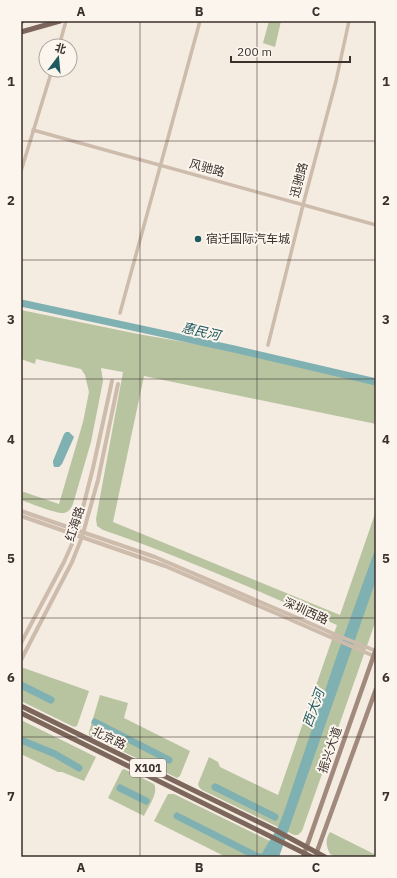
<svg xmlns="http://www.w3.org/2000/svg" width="397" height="878" font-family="'IBM Plex Sans','Noto Sans SC',sans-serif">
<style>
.green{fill:#b8c4a0}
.water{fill:#7fb0b2}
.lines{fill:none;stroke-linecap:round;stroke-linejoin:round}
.stream{stroke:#7fb0b2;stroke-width:1}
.river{stroke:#7fb0b2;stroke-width:7}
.minor{stroke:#cdbbac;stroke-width:3.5}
.tertiary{stroke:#cdbbac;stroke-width:4}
.secondary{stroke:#a18a7d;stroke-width:4.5}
.primary{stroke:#7d675c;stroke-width:5}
.grid{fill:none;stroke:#3b302b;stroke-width:1;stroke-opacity:0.55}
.poi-dot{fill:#1f5a5e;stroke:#fbf5ee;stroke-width:1.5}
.labels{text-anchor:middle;stroke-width:4;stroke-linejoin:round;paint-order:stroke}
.shield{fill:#fbf5ee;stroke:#756b66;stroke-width:1}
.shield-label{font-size:11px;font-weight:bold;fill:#3b302b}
.street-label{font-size:12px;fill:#3b302b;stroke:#fbf5ee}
.poi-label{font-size:12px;fill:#3b302b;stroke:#fbf5ee;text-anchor:start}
.water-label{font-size:13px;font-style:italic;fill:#1f5a5e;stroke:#fbf5ee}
.neatline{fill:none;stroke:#3b302b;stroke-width:1.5}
.grid-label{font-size:13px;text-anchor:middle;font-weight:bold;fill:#3b302b}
</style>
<rect width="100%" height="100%" fill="#f4ebe1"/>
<g class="green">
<polygon points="269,21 281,21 275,47 263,43"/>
<path d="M21,310L138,334L213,347L376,385V424L144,376L113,522L340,615L376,511V620L302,831L298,835H294L278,827L202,790L199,787L198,784L209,757L218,762L220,767L278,795L337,625C260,592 183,557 103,530L97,526L96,519L123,372L101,368L103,381L91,442L73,504C71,508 69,512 64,513C56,514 30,503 21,500V491L59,504L83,422L89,392L85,375L81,369L36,359L35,364L21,359Z"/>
<polygon points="21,667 89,691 77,726 74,727 21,701"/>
<polygon points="100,695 128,703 124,718 190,751 180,776 177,778 89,735 89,732"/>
<polygon points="21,720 96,757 84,781 62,772 58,772 21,754"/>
<path d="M124,769L154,784C159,793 148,807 144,816L108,798L122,770Z"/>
<polygon points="168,794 174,794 270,841 262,853 252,856 255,857 226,857 154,821"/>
<path d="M330,832L376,855V857H336L330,854C326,846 325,839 330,832Z"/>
</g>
<g class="water">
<polygon points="66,432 69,432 74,437 62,464 59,467 54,467 53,463 53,461 64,434"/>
<polygon points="376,547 376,580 279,857 255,857 252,856 253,854 262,853 278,827 284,812 337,655"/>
</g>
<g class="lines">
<polyline class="stream" points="351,856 353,857"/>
<g class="river">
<polyline points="21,303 234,349 376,382"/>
<polyline points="21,685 51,700"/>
<polyline points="95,722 169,760"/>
<polyline points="21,740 55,754 79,768"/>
<polyline points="215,787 275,817"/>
<polyline points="120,788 146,801"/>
<polyline points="177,816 258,857"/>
</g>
<g class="minor">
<polyline points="59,46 66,21"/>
<polyline points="33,130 376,225"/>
<polyline points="21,171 52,70"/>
<polyline points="120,313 200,21"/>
<polyline points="268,345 303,205 336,81 349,21"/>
</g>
<g class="tertiary">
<polyline points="21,511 155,557 316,626 334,634 333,638"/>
<polyline points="21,516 165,566 280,615 376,657"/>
<polyline points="334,634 376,651"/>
<polyline points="21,643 64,562 76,535 93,468 112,381"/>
<polyline points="21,660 72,562 82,537 98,480 118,384"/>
</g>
<g class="secondary">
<polyline points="303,857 376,649"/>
<polyline points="315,857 376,689"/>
</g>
<g class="primary">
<polyline points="21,21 22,21"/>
<polyline points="21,32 60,21"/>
<polyline points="21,706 275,830 325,857"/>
<polyline points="21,713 312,857"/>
</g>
</g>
<path class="grid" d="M140,21V857M257,21V857M21,141H376M21,260H376M21,379H376M21,499H376M21,618H376M21,737H376"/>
<circle class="poi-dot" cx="198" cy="239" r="4"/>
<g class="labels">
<rect class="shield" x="130" y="759" width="36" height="18" rx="3"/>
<g class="shield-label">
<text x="148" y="772">X101</text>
</g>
<g class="street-label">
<text transform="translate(207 168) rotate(15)" y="4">风驰路</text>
<text transform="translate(299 180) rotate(-75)" y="4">迅驰路</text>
<text transform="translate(75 524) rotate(-72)" y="4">红海路</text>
<text transform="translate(306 611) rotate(24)" y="4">深圳西路</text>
<text transform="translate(109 738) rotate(26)" y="4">北京路</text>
<text transform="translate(330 750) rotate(-71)" y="4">振兴大道</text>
</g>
<g class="poi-label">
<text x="206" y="243">宿迁国际汽车城</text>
</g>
<g class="water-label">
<text transform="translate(201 331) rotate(13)" y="5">惠民河</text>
<text transform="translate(313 708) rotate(-70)" y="5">西大河</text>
</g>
</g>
<rect width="397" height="878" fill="none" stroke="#fbf5ee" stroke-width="44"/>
<g transform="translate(58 58) rotate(16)"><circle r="19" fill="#fbf5ee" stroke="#aea6a0"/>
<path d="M0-3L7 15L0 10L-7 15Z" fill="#1f5a5e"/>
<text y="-6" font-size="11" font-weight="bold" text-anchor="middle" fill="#3b302b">北</text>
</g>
<path d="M231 56v6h119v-6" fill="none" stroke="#3b302b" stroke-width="2"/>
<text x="237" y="56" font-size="12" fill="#3b302b" stroke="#fbf5ee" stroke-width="3" paint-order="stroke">200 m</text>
<rect x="22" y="22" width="353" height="834" class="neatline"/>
<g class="grid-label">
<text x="81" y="16">A</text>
<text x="199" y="16">B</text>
<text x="316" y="16">C</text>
<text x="11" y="86">1</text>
<text x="386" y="86">1</text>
<text x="11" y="205">2</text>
<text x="386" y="205">2</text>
<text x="11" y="324">3</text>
<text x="386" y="324">3</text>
<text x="11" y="444">4</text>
<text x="386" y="444">4</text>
<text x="11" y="563">5</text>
<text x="386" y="563">5</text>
<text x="11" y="682">6</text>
<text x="386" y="682">6</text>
<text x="11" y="801">7</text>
<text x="386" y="801">7</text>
<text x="81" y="872">A</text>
<text x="199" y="872">B</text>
<text x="316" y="872">C</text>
</g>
</svg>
